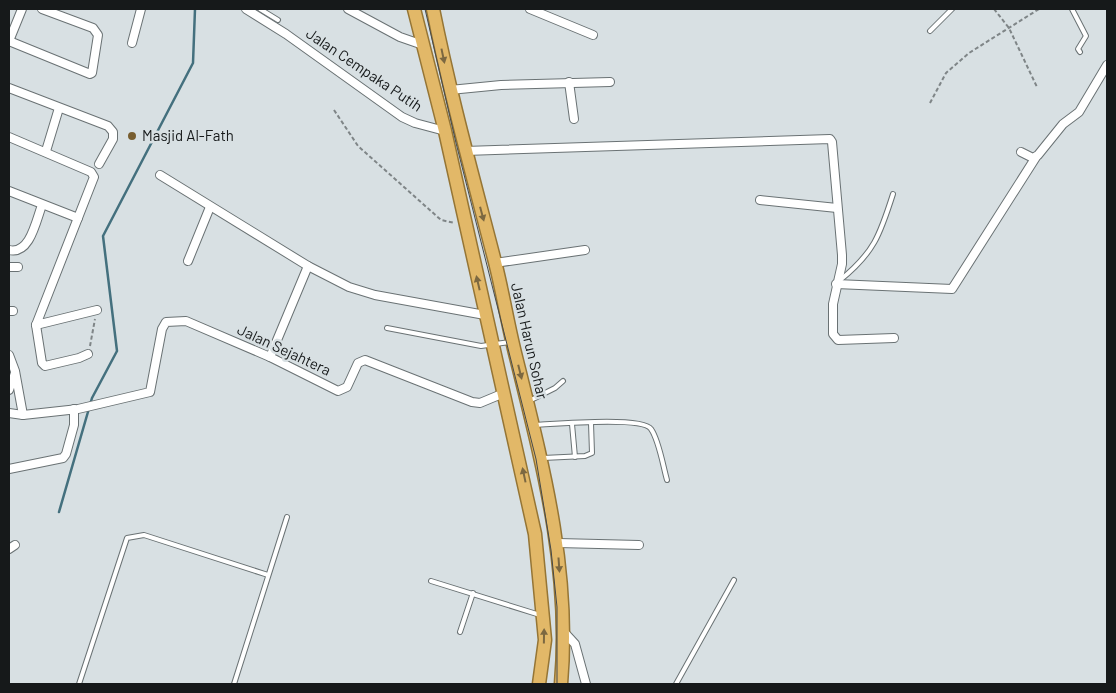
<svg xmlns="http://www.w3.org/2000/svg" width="1116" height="693" font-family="Barlow,sans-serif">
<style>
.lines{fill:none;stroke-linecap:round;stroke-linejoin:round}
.stream{stroke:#44707e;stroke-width:2.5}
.service-casing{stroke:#6a7274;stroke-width:6}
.minor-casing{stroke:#6a7274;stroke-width:10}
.trunk-casing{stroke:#957535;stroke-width:15}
.path{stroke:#7f8587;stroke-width:2;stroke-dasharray:4 2.5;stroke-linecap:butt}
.service{stroke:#fff;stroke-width:4}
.minor{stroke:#fff;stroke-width:8}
.trunk{stroke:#e2b868;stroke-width:12}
.tram{stroke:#45494b;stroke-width:1}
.oneway{fill:#7c6841}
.poi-dot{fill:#785e30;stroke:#d8e0e3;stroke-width:2}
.labels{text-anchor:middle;stroke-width:5;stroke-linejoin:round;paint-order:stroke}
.street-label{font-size:15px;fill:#16191a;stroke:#d8e0e3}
.poi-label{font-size:15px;fill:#16191a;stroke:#d8e0e3;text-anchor:start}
</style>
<rect width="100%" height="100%" fill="#d8e0e3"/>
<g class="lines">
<polyline class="stream" points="59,512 92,398 117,351 103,236 193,63 195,9"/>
<g class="service-casing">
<g id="service">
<polyline points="260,9 278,20"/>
<polyline points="1072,9 1086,36 1078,49 1080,52"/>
<polyline points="930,31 952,9"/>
<path d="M839,281C874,253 880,235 893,194"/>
<polyline points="387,328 481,346 510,342"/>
<polyline points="529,401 555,388 563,381"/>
<polyline points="572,424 575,457"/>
<path d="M535,425C554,424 643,416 651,429C659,440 663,466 667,480"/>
<polyline points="543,458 585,456 592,453 591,423"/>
<polyline points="431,581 540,615"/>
<polyline points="460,632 473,593"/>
<polyline points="79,684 127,538 144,535 268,575"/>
<polyline points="234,684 287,517"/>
<polyline points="676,684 734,580"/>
</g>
</g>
<g class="minor-casing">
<g id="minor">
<polyline points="246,9 286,34 402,117 415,123 445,131"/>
<polyline points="348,9 400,37 423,45"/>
<polyline points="530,9 593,35"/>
<polyline points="9,41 90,74 92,73 98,35 93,28 42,9"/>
<polyline points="9,41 22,9"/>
<polyline points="132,43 141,9"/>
<polyline points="569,82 574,119"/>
<polyline points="9,88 108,126 113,132 113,139 99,164"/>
<polyline points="450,90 501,85 610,82"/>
<polyline points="9,137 91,172 94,177 36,325 97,310"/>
<polyline points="46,151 59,108"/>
<polyline points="465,151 830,139 832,142 842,255 842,264 833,304 833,334 838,340 894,338"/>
<polyline points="1021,152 1033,158 1038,155 1063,124 1079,112 1107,65"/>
<polyline points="160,175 308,266 349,287 375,295 485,315"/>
<polyline points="9,191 78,218"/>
<polyline points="760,200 837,208"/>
<path d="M9,250C30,255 36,221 42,205"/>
<polyline points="188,261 210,207"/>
<polyline points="495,263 585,250"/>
<polyline points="9,267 18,267"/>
<polyline points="836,284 952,289 1036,157"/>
<polyline points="9,311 13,311"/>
<polyline points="36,325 42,363 45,366 79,358 88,354"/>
<polyline points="9,355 15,371 23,415"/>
<polyline points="270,357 308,266"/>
<polyline points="9,390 15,373"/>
<polyline points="9,413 23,415 78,409 150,392 162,329 166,322 186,321 270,357 338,391 347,387 358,363 365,360 472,402 480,403 504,393"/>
<polyline points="9,469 63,458 66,454 74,425 74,409"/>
<polyline points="558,543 639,545"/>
<polyline points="9,549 15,545"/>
<polyline points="564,632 575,644 586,684"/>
</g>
</g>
<g class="trunk-casing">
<g id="trunk">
<polyline points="414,9 445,131 535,534 545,640 539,684"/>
<path d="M433,9C450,94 473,177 495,262C503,293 508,326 516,357C543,466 571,571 561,684"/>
</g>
</g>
<g class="path">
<polyline points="994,9 1009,28 1037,87"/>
<polyline points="930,103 946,73 969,53 1039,9"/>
<polyline points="334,110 358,146 441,220 455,223"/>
<polyline points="90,346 95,319"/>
</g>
<use href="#service" class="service"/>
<use href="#minor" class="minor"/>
<use href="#trunk" class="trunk"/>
<polyline class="tram" points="425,9 456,143 536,459 551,550 557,607 557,684"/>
</g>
<defs><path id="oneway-solid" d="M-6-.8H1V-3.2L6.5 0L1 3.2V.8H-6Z" transform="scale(1.25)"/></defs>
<g class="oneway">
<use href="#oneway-solid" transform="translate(443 56) rotate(78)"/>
<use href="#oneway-solid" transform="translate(482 214) rotate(75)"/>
<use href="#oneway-solid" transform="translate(478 283) rotate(-103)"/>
<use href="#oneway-solid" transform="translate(520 372) rotate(76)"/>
<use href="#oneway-solid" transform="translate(524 475) rotate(-102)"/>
<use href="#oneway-solid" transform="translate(559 565) rotate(86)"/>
<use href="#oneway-solid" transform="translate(544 636) rotate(-89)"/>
</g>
<circle class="poi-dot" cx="132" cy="136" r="5"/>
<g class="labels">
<g class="street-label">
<text transform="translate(364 70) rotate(34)" y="5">Jalan Cempaka Putih</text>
<text transform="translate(529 341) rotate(77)" y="5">Jalan Harun Sohar</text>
<text transform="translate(284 350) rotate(25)" y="5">Jalan Sejahtera</text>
</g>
<g class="poi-label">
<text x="142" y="141">Masjid Al-Fath</text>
</g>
</g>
<rect width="1116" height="693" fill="none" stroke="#16191a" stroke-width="20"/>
</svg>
